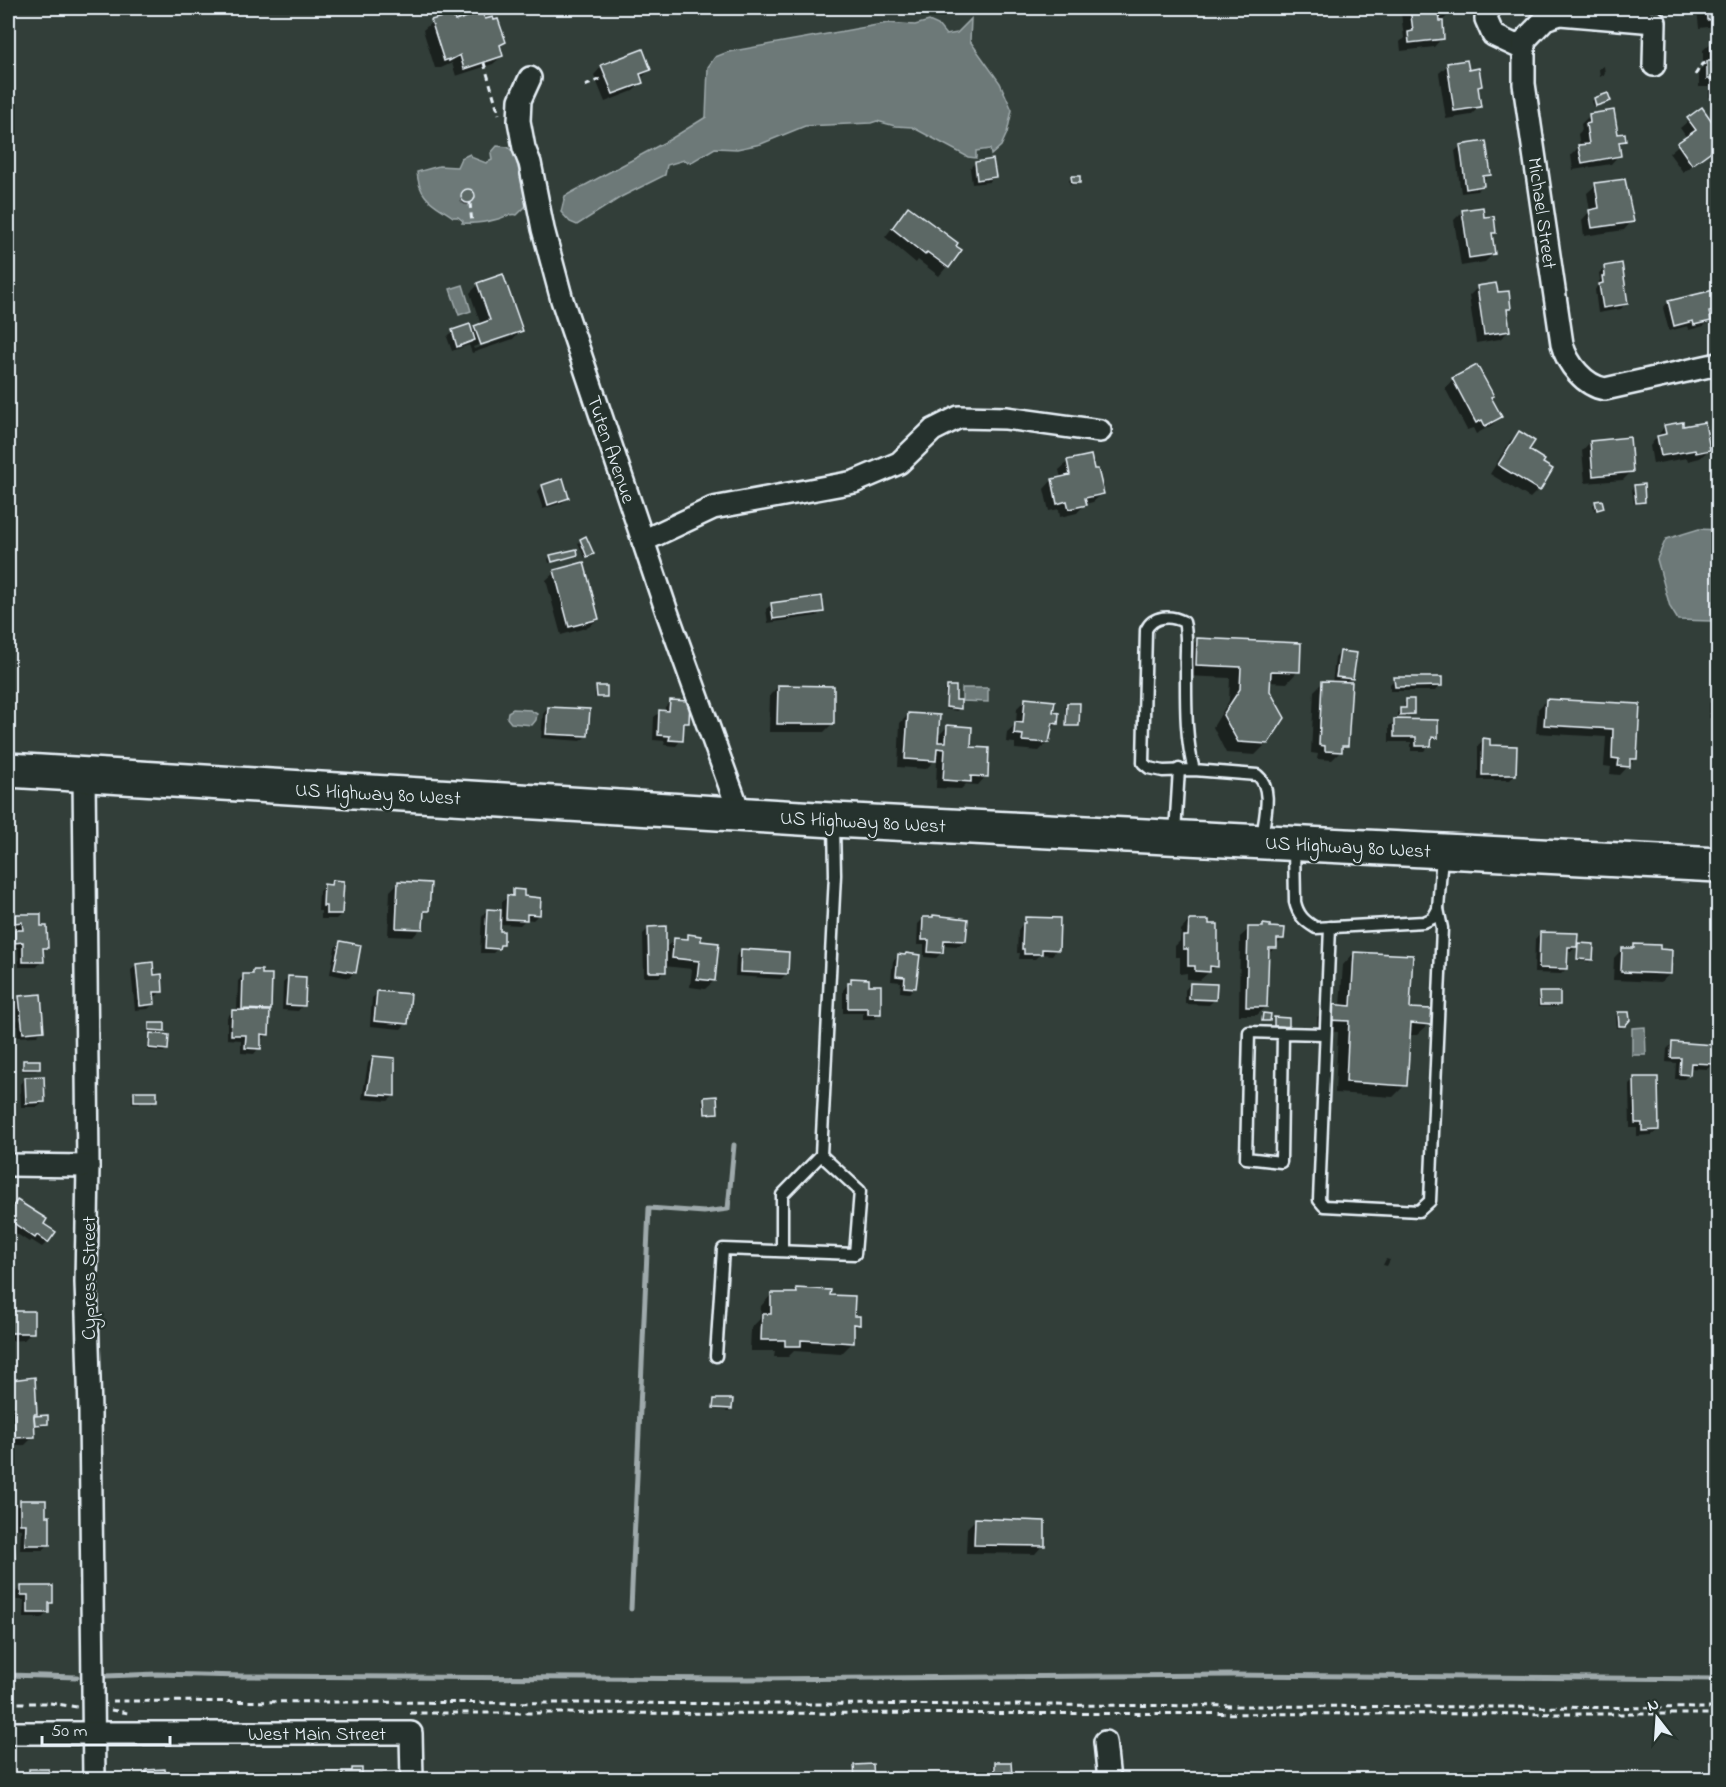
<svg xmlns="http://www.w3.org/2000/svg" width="1726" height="1787" font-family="'Indie Flower',sans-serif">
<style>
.water{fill:#6d7978;stroke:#9ea9ab;stroke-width:1.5}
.shadow{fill:#0007;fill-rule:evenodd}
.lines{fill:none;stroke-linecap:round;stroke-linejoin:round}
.stream{stroke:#9ea9ab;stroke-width:5}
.building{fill:#5c6865;stroke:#e8f1f8;stroke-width:1.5}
.service-casing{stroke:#e8f1f8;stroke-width:15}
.minor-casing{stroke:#e8f1f8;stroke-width:26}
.primary-casing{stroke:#e8f1f8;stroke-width:38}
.path{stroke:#e8f1f8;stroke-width:3;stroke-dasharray:6 4.5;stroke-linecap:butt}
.service{stroke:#26332d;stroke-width:10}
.minor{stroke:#26332d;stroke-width:21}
.primary{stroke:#26332d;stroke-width:33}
.labels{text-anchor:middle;stroke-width:5;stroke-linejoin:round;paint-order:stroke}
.street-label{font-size:20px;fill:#e8f1f8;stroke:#26332d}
</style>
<rect width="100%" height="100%" fill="#323e39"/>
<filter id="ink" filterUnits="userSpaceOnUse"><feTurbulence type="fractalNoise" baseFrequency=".0167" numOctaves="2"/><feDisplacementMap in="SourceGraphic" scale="12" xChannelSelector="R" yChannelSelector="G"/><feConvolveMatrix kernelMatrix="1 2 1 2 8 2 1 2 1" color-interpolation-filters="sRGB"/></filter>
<g filter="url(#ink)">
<g class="water">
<polygon points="971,19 970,41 1000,83 1012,110 1007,133 1001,146 991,155 990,149 976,151 976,158 968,157 912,127 895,126 877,121 871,123 805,126 761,144 737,149 715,148 690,163 684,160 667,165 665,175 621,197 577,225 570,222 561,212 565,196 669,140 706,117 708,67 715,57 728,52 888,23 915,25 929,21 938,25 946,35 957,33"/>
<path d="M497,146L508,147L515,154L527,205L517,215C508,213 506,217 498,219C487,222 473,224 462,223L463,221L458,217H453C433,203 419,199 417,172L439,166L457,167L461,158L470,154L473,158L486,163L492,160L491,153Z"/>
<polygon points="463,285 471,311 459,315 450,289"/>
<polygon points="1699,529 1718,530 1718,617 1711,621 1678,620 1670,607 1657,559 1666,539"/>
<polygon points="962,688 988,688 988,702 962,701"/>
<polygon points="513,709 530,710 537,714 536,720 532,725 511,723 507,718 508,712"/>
<polygon points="1645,1027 1646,1055 1632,1055 1632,1028"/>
</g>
<g class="shadow">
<polygon points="1406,8 1448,8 1449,14 1442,21 1442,38 1434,47 1401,51 1400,42 1404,38 1401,13"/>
<polygon points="1700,8 1718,8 1718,26 1699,28 1697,10"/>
<polygon points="484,21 505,42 499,48 502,56 493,64 456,76 452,63 441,68 435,68 423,30 432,22"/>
<polygon points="1712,42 1718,42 1718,97 1709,97 1709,87 1699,87 1699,71 1703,67 1703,50"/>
<polygon points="1448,65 1468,72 1481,86 1476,90 1479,107 1471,115 1446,119 1439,73"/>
<polygon points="602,66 650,70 640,79 642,82 633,91 605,102 594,75"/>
<polygon points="1604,66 1605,74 1600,77 1599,69"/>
<polygon points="1594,99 1609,101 1594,107 1592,101"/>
<polygon points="1702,109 1718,133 1718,146 1683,172 1669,153 1687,138 1680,128"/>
<polygon points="1590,115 1624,140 1618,147 1619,155 1611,164 1573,170 1571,155 1580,146 1578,134 1582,130 1581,124"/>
<polygon points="1461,146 1489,175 1482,180 1483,186 1477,191 1461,193 1455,151"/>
<polygon points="975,163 994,177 989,182 972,184 970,168"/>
<polygon points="1072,178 1079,182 1076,184 1070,185 1069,180"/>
<polygon points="1596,185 1632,221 1624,230 1584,236 1582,220 1590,211 1587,193"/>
<circle cx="467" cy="198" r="7"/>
<polygon points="908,208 960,251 939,276 918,260 916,263 885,237"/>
<polygon points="1463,211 1483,219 1495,232 1491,236 1494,253 1485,262 1461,266 1454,220"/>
<polygon points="1718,230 1718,242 1714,243 1712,234"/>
<polygon points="1605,268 1626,303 1621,309 1598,313 1595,290 1600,280 1599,273"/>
<path d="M478,285L521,330L513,339L472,353L469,345L452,351L447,337L452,332L469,326L471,331L481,325L470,293ZM513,333V336L474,349L473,347Z"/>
<polygon points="1478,287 1497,294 1510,308 1506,312 1509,331 1500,339 1476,343 1469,296"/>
<polygon points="1713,292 1717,309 1708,315 1710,320 1704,326 1689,330 1688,326 1669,331 1663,308 1668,302"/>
<polygon points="1453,379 1490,397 1500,417 1492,425 1476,434 1473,428 1467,430 1445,388"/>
<polygon points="1665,426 1682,427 1709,450 1700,458 1688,461 1687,458 1653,464 1650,446"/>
<polygon points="1519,433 1527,451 1551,470 1538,490 1530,498 1490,474 1510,441"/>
<polygon points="1590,442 1631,472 1623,480 1585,483 1582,451"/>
<polygon points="1068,462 1093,471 1102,494 1093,502 1085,504 1077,513 1060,517 1059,509 1049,511 1044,489 1052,480 1061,478 1059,470"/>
<polygon points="543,486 568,498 562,503 543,509 537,492"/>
<polygon points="1634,486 1644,501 1642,504 1634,504 1632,488"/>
<polygon points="1601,501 1602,508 1595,511 1593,505"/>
<polygon points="585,538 592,554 585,558 578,543"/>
<polygon points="577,555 574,557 549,563 548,559 551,557"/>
<polygon points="555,572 598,619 589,627 561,635 546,580"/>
<polygon points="772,604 822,611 817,616 768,623 766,609"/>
<polygon points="1197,640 1298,671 1287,683 1269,682 1267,743 1255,755 1226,753 1213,727 1229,701 1230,678 1185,676 1186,651"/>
<polygon points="1340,652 1352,679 1347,684 1347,745 1332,760 1317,759 1318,754 1311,753 1314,691 1323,682 1332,683 1335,658"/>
<polygon points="1395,679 1440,685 1435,691 1390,691 1390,684"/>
<polygon points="597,687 605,696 603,698 595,698 595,690"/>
<polygon points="778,687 832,724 824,732 769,732 770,695"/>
<polygon points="948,687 959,708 957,711 945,709 945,689"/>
<polygon points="1718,689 1718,720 1717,718 1709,718 1709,703 1716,697 1716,691"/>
<polygon points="1026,699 1052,714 1057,724 1050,730 1048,742 1039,751 1015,749 1015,743 1006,742 1007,732 1016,724 1017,708"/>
<polygon points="1407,701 1413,714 1410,716 1398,716 1398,711 1404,709 1404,703"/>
<polygon points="1546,701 1638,706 1635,759 1620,775 1610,774 1611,767 1604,766 1606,737 1536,733 1538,709"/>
<polygon points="670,702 687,722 682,728 681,740 676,746 664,745 665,741 653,740 654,717 660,712 665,712 665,707"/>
<polygon points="1067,704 1078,725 1076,727 1065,727 1065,707"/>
<polygon points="548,708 587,735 581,741 541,738 543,714"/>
<polygon points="909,714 937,737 947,727 969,748 986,776 978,785 966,784 961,789 936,788 937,758 926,769 898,767 900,723"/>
<polygon points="1395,721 1436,737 1424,751 1411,751 1411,742 1389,742 1389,726"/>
<polygon points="1484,740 1515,775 1510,780 1478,780 1478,745"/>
<polygon points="332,882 341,914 336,919 321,919 321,911 318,911 319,891"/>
<polygon points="399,882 428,911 422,916 421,928 413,937 388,936 390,891"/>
<polygon points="514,891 539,914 533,920 526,919 520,925 499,924 499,932 502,944 493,953 480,953 482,916 487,910 502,911 502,902"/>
<polygon points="15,915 40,927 47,948 42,952 42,961 37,967 19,967 18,947 10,947 10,937 18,932 17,927 10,927 10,921"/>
<polygon points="933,916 965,941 959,946 942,945 941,953 936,958 924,957 924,945 917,945 918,924 924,918 931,919"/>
<polygon points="1026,919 1057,949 1052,955 1040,954 1035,959 1019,959 1020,953 1017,953 1018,930"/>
<polygon points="1189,921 1216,966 1200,980 1187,979 1187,973 1180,974 1180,957 1175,957 1175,946 1180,941 1181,930"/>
<polygon points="1263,926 1283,938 1267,956 1266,1007 1257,1015 1239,1015 1240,937 1249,929 1261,929"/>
<polygon points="649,928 664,949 675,939 685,940 689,936 699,942 714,981 705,989 690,987 692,969 664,966 664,971 659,977 644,977 643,934"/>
<polygon points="1540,933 1576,946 1571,952 1566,952 1566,969 1561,974 1534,973 1535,939"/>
<polygon points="340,942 354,972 349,978 330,974 335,948"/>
<polygon points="1579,944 1592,959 1589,962 1576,960 1577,947"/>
<polygon points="1635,945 1670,974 1661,982 1613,980 1614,958 1622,949 1631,950"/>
<polygon points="742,950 787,973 781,979 735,976 736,956"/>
<polygon points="1354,953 1409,1010 1429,1024 1417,1035 1408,1035 1405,1085 1393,1097 1335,1093 1338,1032 1317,1031 1317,1017 1329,1006 1340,1006 1343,965"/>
<polygon points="899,956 915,987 909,993 900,992 901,982 891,981 893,961"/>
<polygon points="137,965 152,976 162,991 156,996 153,997 154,1004 148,1009 135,1010 131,970"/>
<polygon points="254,972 260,976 271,976 268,1034 262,1039 260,1039 259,1048 254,1054 241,1053 241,1040 227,1039 227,1017 233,1011 237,1011 238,981 244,975 250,975"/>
<polygon points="8,978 10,978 10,984 8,987"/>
<polygon points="288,978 303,1005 298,1011 282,1010 283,983"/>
<polygon points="852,980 868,987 880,1014 874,1019 863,1019 863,1013 843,1013 843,990"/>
<polygon points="1190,984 1215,999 1209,1005 1185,1004 1185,990"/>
<polygon points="378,993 406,1024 401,1029 370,1026 372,998"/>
<polygon points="1540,993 1558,1004 1556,1007 1538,1007 1538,995"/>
<polygon points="20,997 43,1030 37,1036 18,1037 15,1003"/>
<polygon points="1618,1014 1624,1026 1622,1028 1617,1028 1616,1016"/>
<polygon points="1275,1018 1287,1026 1285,1028 1272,1027 1273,1021"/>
<polygon points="150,1024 163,1030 161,1033 147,1032"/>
<polygon points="153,1033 167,1049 164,1052 147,1050 149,1037"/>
<polygon points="1672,1044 1713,1064 1707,1069 1689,1068 1689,1074 1684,1079 1675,1079 1676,1063 1666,1062 1667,1049"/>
<polygon points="373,1058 394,1096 388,1101 362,1099 368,1063"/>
<polygon points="24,1061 39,1068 36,1071 22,1071 22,1064"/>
<polygon points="25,1078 44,1101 38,1107 21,1107 20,1084"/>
<polygon points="1634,1079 1658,1130 1652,1135 1637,1136 1637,1128 1630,1128 1629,1084"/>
<polygon points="135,1093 155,1101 153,1103 132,1103 132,1095"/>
<polygon points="705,1099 716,1112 714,1115 704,1115 702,1101"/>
<polygon points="17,1201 42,1224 47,1242 42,1247 31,1240 29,1242 8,1228 8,1213"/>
<polygon points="1386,1259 1390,1260 1387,1266 1383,1265"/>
<polygon points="797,1289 829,1297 859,1324 852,1330 852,1343 841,1354 794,1351 788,1357 774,1357 775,1351 750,1351 751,1328 760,1319 761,1306 772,1294 792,1294"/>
<polygon points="8,1307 11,1307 11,1312 32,1332 24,1340 8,1341"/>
<polygon points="12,1382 36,1413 31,1418 46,1416 47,1423 44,1426 33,1427 33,1437 25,1445 8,1446 8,1386"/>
<polygon points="714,1400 731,1409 729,1411 712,1409 712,1402"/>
<polygon points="21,1501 48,1545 43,1550 20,1550 21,1529 15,1528 15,1507"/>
<polygon points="976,1519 1043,1545 1035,1554 966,1553 967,1528"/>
<polygon points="21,1587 51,1603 47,1607 47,1613 42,1618 23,1618 24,1600 16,1600 16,1592"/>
<polygon points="995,1763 1011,1776 1009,1778 993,1779 993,1766"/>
<polygon points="855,1766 872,1779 853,1780 853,1769"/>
<polygon points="29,1771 47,1780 24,1780 24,1776"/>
<polygon points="146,1771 164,1779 172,1780 141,1780 141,1776"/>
<polygon points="282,1778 296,1778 296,1780 281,1780"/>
</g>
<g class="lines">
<g class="stream">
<polyline points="631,1609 649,1208 704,1212 728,1209 734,1145"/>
<polyline points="8,1675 77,1677"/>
<polyline points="106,1676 157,1674 242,1676 748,1679 1233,1675 1718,1679"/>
</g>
</g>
<g class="building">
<polygon points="1410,8 1450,8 1451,14 1439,16 1440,21 1443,21 1444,39 1409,43 1408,32 1413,31"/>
<polygon points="1706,8 1718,8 1718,19 1707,20"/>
<polygon points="482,12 485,19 493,17 494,20 498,19 506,42 500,45 503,56 464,69 460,55 449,61 449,59 444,61 431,20 453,14 455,21"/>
<polygon points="1711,40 1718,40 1718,89 1717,89 1716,79 1707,79 1707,61 1711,61"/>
<polygon points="643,49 651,70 640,74 643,83 613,94 601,65"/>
<polygon points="1467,60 1469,70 1479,68 1482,86 1478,87 1481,107 1454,111 1447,63"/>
<polygon points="1608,93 1611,101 1596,106 1594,98"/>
<polygon points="1702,107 1718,130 1718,146 1692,165 1677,143 1696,130 1687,118"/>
<polygon points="1614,110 1618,134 1625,133 1626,141 1619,142 1621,156 1582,163 1578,145 1589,144 1586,124 1590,123 1589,114"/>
<polygon points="1486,141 1491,175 1483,176 1484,186 1466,189 1460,145"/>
<polygon points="993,159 996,177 977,180 975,162"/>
<polygon points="1071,176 1080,176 1080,183 1072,183"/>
<polygon points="1625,179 1634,222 1592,228 1589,210 1599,208 1595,183"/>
<circle cx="468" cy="196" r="7"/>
<polygon points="908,206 958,243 956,246 962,250 949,268 927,252 925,255 892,228"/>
<polygon points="1483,207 1484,217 1494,216 1496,233 1492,233 1495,254 1469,258 1462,210"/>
<polygon points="1622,263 1628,304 1603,308 1599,284 1603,283 1602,276 1605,276 1604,266"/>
<polygon points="503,274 523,331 481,345 474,326 490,320 477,283"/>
<polygon points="1496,283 1498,292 1509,291 1511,309 1507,309 1510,331 1484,335 1477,286"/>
<polygon points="1714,290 1718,310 1709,312 1711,321 1694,325 1693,321 1674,326 1668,301"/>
<polygon points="470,324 475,340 457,347 452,330"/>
<polygon points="1477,365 1494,396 1491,397 1502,417 1485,426 1482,420 1476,423 1452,378"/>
<polygon points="1683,422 1683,426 1705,422 1710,450 1696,453 1695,450 1661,456 1657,436 1666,434 1664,425"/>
<polygon points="1519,431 1535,441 1529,450 1545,460 1543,463 1553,469 1540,491 1498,465"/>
<polygon points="1630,437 1633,472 1593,476 1590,441"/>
<polygon points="1091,455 1094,469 1098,469 1104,494 1085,498 1087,505 1069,509 1067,501 1057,504 1052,479 1070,475 1067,460"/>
<polygon points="563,478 569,498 548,505 542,485"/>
<polygon points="1644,484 1645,502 1636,503 1634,485"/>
<polygon points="1602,500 1604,508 1597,510 1595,501"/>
<polygon points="586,536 594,554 587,557 580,539"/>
<polygon points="577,549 578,555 552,562 550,555"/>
<polygon points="584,562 599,619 569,627 554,570"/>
<polygon points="822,596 824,612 773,619 771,603"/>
<polygon points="1197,638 1301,643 1300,672 1271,671 1270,691 1285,718 1268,744 1238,742 1223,715 1240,689 1241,667 1196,665"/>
<polygon points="1340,651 1357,653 1353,679 1336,677"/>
<polygon points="1394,677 1442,677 1442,686 1395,687"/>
<polygon points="1322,681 1352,682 1348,746 1342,746 1342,752 1325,751 1325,746 1319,745"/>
<polygon points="778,685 834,686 834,724 777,724"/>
<polygon points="596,686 607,686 607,697 597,697"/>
<polygon points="947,686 956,686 956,700 961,700 961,709 946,707"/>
<polygon points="1714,696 1718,696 1718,713 1714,714"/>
<polygon points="1025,698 1055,701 1053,712 1059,713 1058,724 1053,723 1049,743 1022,741 1023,735 1014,734 1015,722 1023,723"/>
<polygon points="1406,699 1414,699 1414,714 1400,715 1400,708 1406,708"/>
<polygon points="1546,699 1640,704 1637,759 1630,759 1630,767 1618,766 1619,759 1612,758 1613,729 1544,725"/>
<polygon points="670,700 690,701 689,723 684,723 683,741 669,740 670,736 658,735 659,710 669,711"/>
<polygon points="1067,703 1080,703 1079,726 1066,726"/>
<polygon points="548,707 590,709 588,736 546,734"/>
<polygon points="908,713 940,715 938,742 946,742 947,725 972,727 971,747 989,748 988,777 971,776 971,782 943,780 945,749 937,748 936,761 905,759"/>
<polygon points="1394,719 1438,720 1438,738 1432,737 1431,746 1416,746 1416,737 1394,737"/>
<polygon points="1483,738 1490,739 1490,745 1517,746 1516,775 1482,775"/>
<polygon points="332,880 344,881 342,914 326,914 326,906 323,906 324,884 331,885"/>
<polygon points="398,881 431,883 429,911 424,911 423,929 396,928"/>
<polygon points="513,889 524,890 524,896 541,898 540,915 527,914 527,920 506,919 507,895 513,896"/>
<polygon points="487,909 501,910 500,931 504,931 504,945 500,945 499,949 485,948"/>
<polygon points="15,914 41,914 41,926 47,926 48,948 43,948 44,962 23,962 23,942 15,943 15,930 23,930 22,922 15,923"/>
<polygon points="933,915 968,919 966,941 944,940 943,953 928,952 929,940 922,940 923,917 933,917"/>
<polygon points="1025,917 1060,918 1059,950 1042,949 1042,954 1024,954 1024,949 1022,949 1023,923 1025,923"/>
<polygon points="1189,920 1209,920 1209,924 1218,924 1218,967 1210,966 1210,972 1195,971 1195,966 1188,966 1188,949 1183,949 1183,936 1188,936"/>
<polygon points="1263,924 1270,925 1270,927 1285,928 1284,939 1277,939 1277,948 1269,948 1267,1007 1246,1007 1248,927 1263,927"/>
<polygon points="666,926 666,972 649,972 648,927"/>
<polygon points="1540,932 1578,933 1577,947 1568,947 1567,969 1539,968"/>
<polygon points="688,934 701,936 701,941 719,943 715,981 697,979 699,961 672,958 674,938 688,939"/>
<polygon points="340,941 361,945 356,973 334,969"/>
<polygon points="1578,943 1594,944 1593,960 1577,959"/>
<polygon points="1634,944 1660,945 1660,949 1672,950 1671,974 1621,972 1622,948 1634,948"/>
<polygon points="741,949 789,952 788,974 740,972"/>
<polygon points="1354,952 1413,955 1410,1008 1432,1009 1431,1025 1411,1023 1407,1086 1346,1082 1349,1021 1327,1020 1328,1004 1351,1006"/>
<polygon points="906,953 920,955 916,988 904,987 905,977 896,976 898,954 905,955"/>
<polygon points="13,957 13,969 8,969 8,958"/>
<polygon points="153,962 154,975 162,974 163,992 154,992 155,1004 140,1006 136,964"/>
<polygon points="253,970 262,970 262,974 272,974 271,1010 242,1009 243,974 253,974"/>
<polygon points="288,976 306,977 305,1006 286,1005"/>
<polygon points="851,978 869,979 869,985 881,985 881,1014 868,1014 868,1008 848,1008 848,983 851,983"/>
<polygon points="1190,983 1217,984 1216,1000 1189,999"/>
<polygon points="377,991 411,994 408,1024 374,1021"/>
<polygon points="1539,992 1560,992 1560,1005 1540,1005"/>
<polygon points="41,994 44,1031 23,1033 19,996"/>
<polygon points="232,1010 270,1011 269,1035 261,1034 261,1049 245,1048 246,1035 231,1035"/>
<polygon points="1618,1012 1629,1012 1630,1020 1625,1026 1619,1026"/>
<polygon points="1263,1013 1271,1014 1270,1021 1262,1021"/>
<polygon points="1274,1017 1289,1018 1289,1027 1274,1026"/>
<polygon points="149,1023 165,1023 165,1031 149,1030"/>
<polygon points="150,1033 169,1035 168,1050 149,1048"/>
<polygon points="1672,1042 1715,1045 1714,1064 1691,1063 1690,1075 1680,1074 1681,1058 1671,1058"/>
<polygon points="373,1056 395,1058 395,1096 367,1094"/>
<rect x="23" y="1060" width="17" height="9"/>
<polygon points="44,1076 45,1102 26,1103 25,1077"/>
<polygon points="1634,1077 1658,1077 1659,1130 1642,1131 1642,1123 1635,1123"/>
<rect x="134" y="1091" width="23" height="10"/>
<polygon points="717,1096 718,1113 705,1114 704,1097"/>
<polygon points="17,1200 47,1219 44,1224 56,1232 48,1243 37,1235 35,1238 8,1219 8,1214"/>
<polygon points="796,1288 831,1290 830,1295 855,1296 854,1316 860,1316 860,1325 854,1324 854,1343 801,1340 801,1346 785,1346 785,1340 761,1340 762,1314 771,1314 771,1293 797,1293"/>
<polygon points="8,1306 12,1306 12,1311 34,1311 34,1333 8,1333"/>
<polygon points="35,1377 37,1414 34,1414 35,1437 15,1438 11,1380"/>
<polygon points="714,1399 733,1399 732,1409 713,1408"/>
<polygon points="48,1415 48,1424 35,1425 34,1416"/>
<polygon points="20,1500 46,1500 46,1516 50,1516 50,1545 25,1545 26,1524 20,1524"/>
<polygon points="975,1518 1045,1521 1045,1546 974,1545"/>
<polygon points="8,1542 14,1542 15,1561 8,1561"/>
<polygon points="21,1586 53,1586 53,1603 49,1603 49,1613 28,1613 28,1595 21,1595"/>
<polygon points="995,1762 1011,1762 1012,1776 995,1778"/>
<polygon points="873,1764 874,1780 855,1780 854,1765"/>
<polygon points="352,1768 362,1768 362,1775 382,1775 382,1780 333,1780 333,1778 342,1778 342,1771 352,1771"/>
<rect x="29" y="1769" width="20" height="11"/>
<polygon points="165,1769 166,1777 173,1777 174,1780 142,1780 142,1778 146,1778 146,1770"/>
<polygon points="1244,1776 1265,1777 1265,1780 1244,1780"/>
</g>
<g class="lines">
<g class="service-casing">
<g id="service">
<path d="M1194,770C1185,738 1186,701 1186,668C1185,652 1188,637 1184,622C1171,615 1153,615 1146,630L1143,763L1149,768L1163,771L1194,770L1257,775C1274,788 1264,819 1262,838"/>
<polyline points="1175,833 1179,769"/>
<path d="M1294,848L1295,902C1298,915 1304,921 1316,928L1424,922L1433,918L1438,909L1442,855"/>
<polyline points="1330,927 1319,1200 1324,1206 1419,1211 1430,1201 1442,928 1438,909"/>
<polyline points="1283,1033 1249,1032 1246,1158 1281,1162 1283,1033 1325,1034"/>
<polyline points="782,1250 782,1195 821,1155 835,875 834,824"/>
<polyline points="716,1356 723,1249 855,1254 860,1191 821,1155"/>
</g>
</g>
<g class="minor-casing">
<g id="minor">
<polyline points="1489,8 1486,19 1493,35 1523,49"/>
<path d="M1654,65L1655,22L1560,14L1545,19L1524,41V84L1562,344C1567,364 1585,386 1605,389L1718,364"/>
<polyline points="530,78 520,100 519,121 524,148 530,163 543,229 562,300 667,612 740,814"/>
<polyline points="643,541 713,508 854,482 899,463 933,430 959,417 1006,418 1100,431"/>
<polyline points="84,776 88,1166 86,1282 90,1411 94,1780"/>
<polyline points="8,1165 88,1166"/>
<polyline points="8,1733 411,1733 412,1780"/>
<polyline points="1105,1742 1109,1780"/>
</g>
</g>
<g class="primary-casing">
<polyline id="primary" points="8,770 833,820 1718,865"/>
</g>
<g class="path">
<polyline points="1700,8 1700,9"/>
<polyline points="484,63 499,114"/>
<polyline points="1695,75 1702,64 1707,63"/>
<polyline points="585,86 605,77"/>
<polyline points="470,203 472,224"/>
<polyline points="112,1701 1718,1708"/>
<polyline points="8,1703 50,1703 77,1707"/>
<polyline points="111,1710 128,1713"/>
<polyline points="410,1713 1718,1714"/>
</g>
<use href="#service" class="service"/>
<use href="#minor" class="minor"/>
<use href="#primary" class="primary"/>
</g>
</g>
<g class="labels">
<g class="street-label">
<text transform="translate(1543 213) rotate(82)" y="7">Michael Street</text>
<text transform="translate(612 449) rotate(71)" y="7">Tuten Avenue</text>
<text transform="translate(378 793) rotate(3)" y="7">US Highway 80 West</text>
<text transform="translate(863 821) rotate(3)" y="7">US Highway 80 West</text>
<text transform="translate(1348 846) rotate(3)" y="7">US Highway 80 West</text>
<text transform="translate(88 1278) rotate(-90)" y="7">Cypress Street</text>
<text x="317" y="1740">West Main Street</text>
</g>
</g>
<rect width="1726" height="1787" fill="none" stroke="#26332d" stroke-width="30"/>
<rect x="15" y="15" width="1696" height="1757" fill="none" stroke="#e8f1f8" stroke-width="2" filter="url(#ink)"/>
<g transform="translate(1657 1718) rotate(343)" stroke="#26332d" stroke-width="4.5" paint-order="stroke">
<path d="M0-4.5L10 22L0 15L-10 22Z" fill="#e8f1f8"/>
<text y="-9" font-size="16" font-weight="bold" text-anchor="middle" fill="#e8f1f8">N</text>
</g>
<path d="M42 1736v9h128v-9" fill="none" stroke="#e8f1f8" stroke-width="3"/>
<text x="51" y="1736" font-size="18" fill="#e8f1f8" stroke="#26332d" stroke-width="4.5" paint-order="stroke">50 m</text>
</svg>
